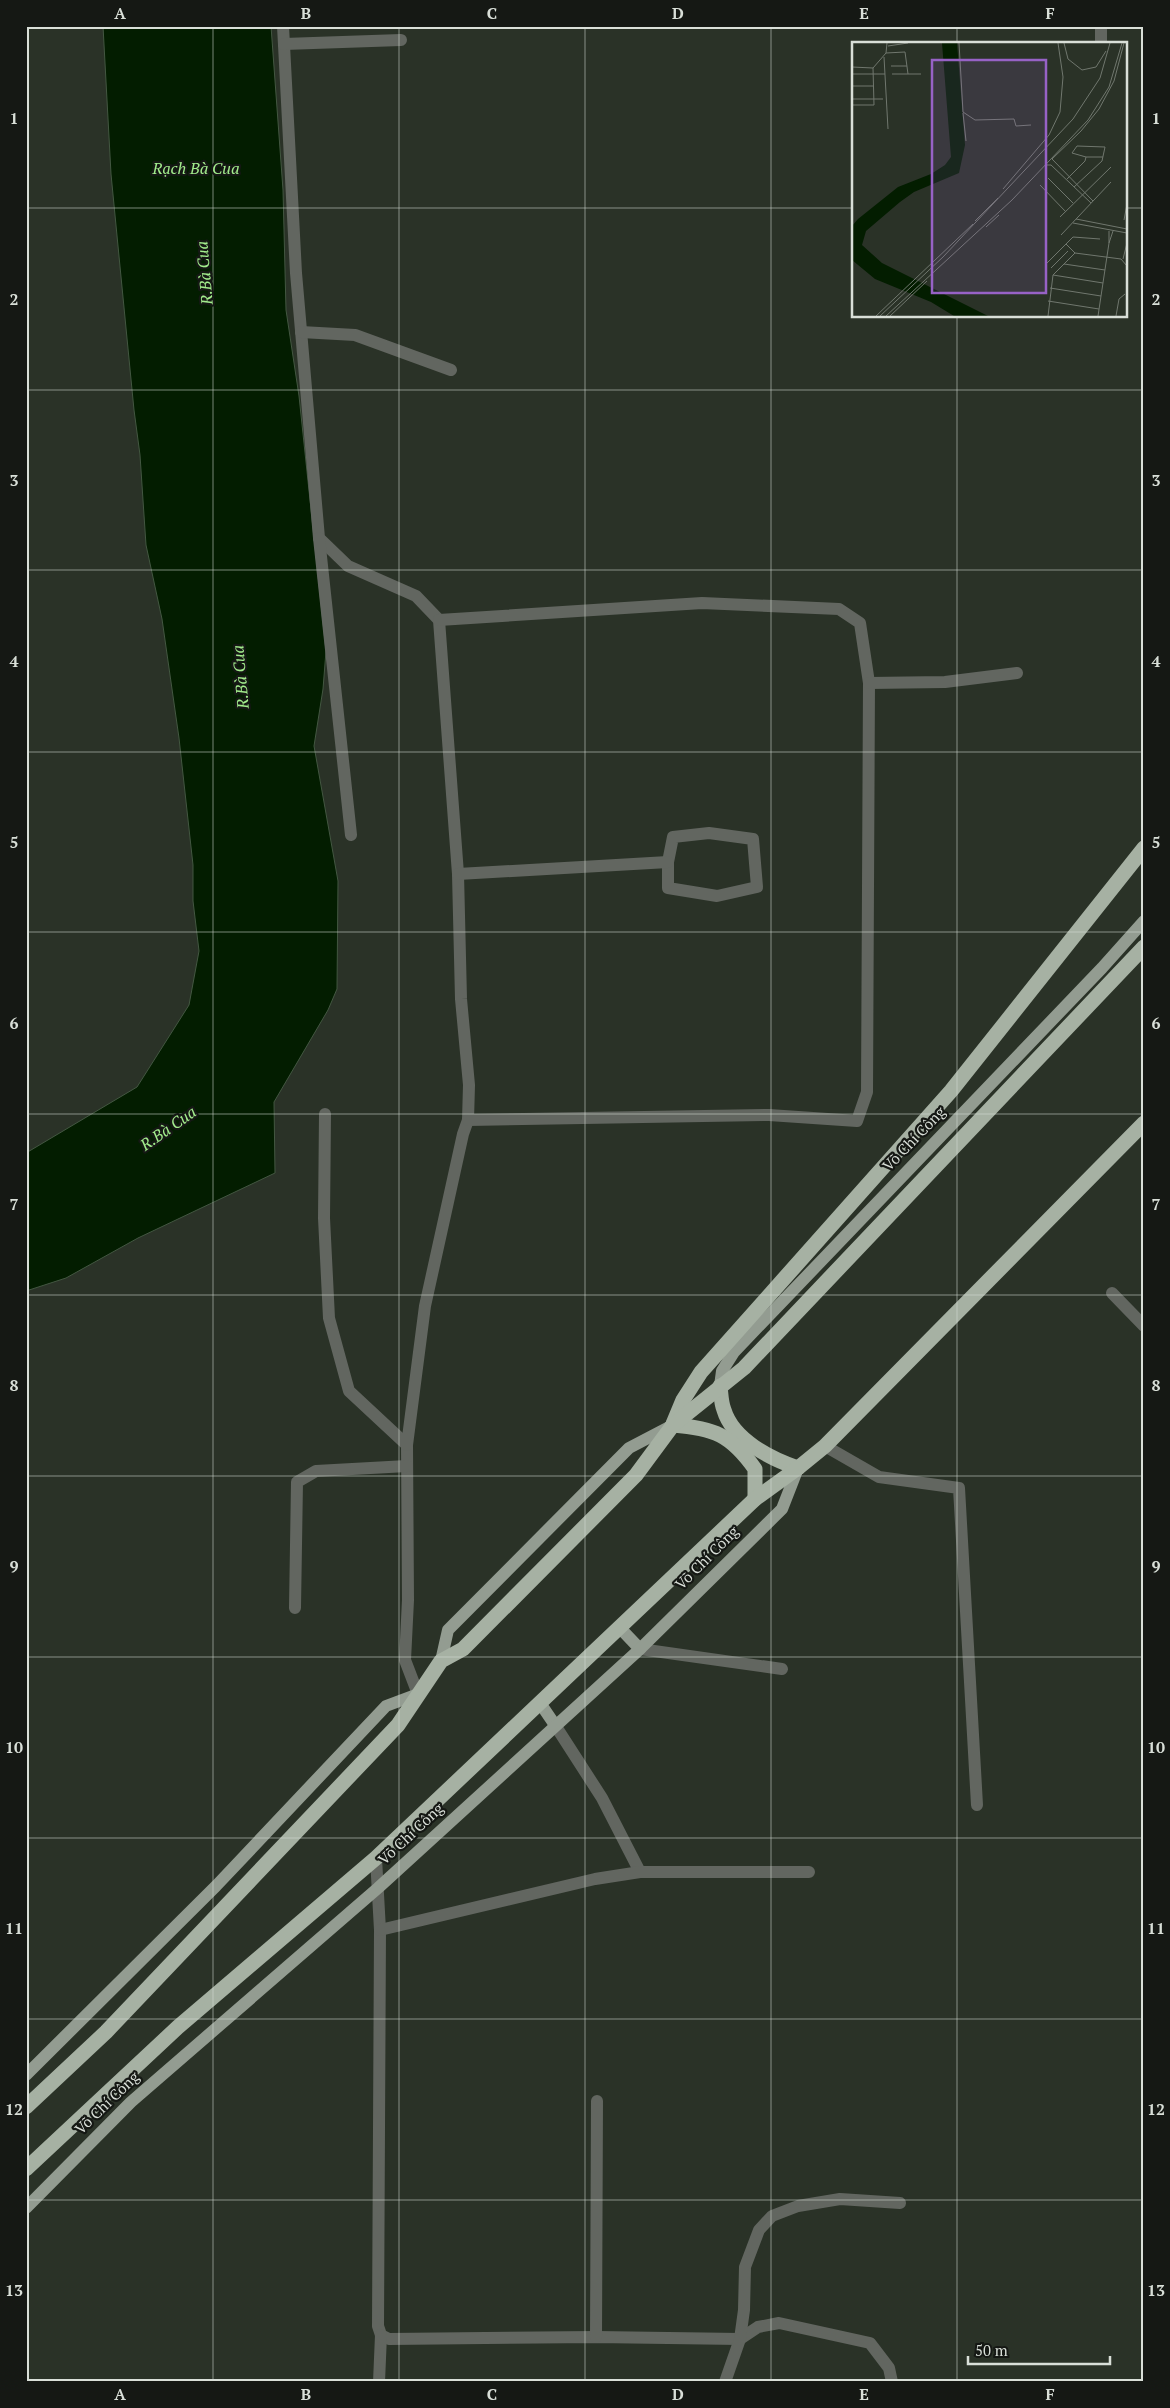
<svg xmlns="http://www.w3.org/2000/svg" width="1170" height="2408" font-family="'PT Serif',serif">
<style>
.water{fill:#031d00;stroke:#435741}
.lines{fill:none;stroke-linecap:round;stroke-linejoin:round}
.minor{stroke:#626660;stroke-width:12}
.major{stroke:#939c91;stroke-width:12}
.highway{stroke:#a6b1a3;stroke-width:15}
.grid{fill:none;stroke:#d9dfd8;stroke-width:1;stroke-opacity:0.55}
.labels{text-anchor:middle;stroke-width:4.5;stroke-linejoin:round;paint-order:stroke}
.street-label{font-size:15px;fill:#d9dfd8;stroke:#151814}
.water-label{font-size:16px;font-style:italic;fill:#a3ed8d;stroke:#151814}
.inset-road{fill:none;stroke:#70776e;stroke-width:1}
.view{fill:#9762c6;fill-opacity:0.15;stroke:#9762c6;stroke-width:2.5}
.inset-edge{fill:none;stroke:#d9dfd8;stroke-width:2.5}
.neatline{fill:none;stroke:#d9dfd8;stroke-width:2}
.grid-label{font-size:16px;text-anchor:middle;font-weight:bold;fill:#d9dfd8}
</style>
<rect width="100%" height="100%" fill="#2a3227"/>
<polygon class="water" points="103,26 271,26 283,190 286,310 299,396 326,651 323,689 314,746 338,881 337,989 328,1010 274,1102 275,1173 138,1238 66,1278 26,1291 26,1153 137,1087 189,1005 199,951 193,901 193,865 179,738 162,619 146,545 140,455 134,410 111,174"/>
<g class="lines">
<g class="minor">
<polyline points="283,26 296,273 319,538 348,566 416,596 439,620 458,874 461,999 469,1085 468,1120 463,1134 425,1306 407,1445 408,1600 405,1660 418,1694"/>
<polyline points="1101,26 1101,44"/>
<polyline points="284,44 401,40"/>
<polyline points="301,332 355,335 451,370"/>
<polyline points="319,538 351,835"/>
<polyline points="439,620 702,603 839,609 860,623 869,683 867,1092 857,1121 769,1115 468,1120"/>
<polyline points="869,683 945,682 1017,673"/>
<polygon points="709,833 753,839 757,887 717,896 668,888 668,862 673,837"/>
<polyline points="458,874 668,862"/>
<polyline points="325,1114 324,1218 329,1318 349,1391 407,1445"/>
<polyline points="1112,1293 1144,1326"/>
<polyline points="825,1446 879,1477 959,1488 977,1805"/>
<polyline points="295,1608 297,1482 316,1471 407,1466"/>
<polyline points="640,1649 782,1669"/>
<polyline points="555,1725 602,1798 640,1872"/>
<polyline points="376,1858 380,1930 378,2326 381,2335 389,2339 596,2337 740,2339 758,2327 779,2323 870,2343 889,2368 892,2382"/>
<polyline points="380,1930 595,1879 640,1872 809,1872"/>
<polyline points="596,2337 597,2101"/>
<polyline points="379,2382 381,2335"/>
<polyline points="725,2382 740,2339 744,2310 745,2267 759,2230 772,2216 798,2206 840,2199 900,2203"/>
</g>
<g class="major">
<polyline points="720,1386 722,1371 734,1352 1102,968 1144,921"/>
<polyline points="620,1628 640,1649"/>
<polyline points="441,1661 448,1630 629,1448 673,1425"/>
<polyline points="540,1703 555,1725"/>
<polyline points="26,2075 216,1886 386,1706 418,1694"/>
<polyline points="26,2208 131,2102 378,1888 640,1649 782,1509 798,1468"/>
</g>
<g class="highway">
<path d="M720,1386C721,1394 721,1403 724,1410C733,1440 771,1459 798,1468"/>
<polyline points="673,1424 683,1400 701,1372 951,1091 1144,848"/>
<path d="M673,1425C714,1428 731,1435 755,1469V1499"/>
<polyline points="26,2107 106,2032 398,1725 441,1661 463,1649 636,1475 673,1425 744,1368 1144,947"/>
<polyline points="26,2169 178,2027 376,1858 755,1499 798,1468 825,1446 1144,1123"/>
</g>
</g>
<path class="grid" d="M213,26V2382M399,26V2382M585,26V2382M771,26V2382M957,26V44M26,208H854M1126,208H1144M957,316V2382M26,390H1144M26,570H1144M26,752H1144M26,932H1144M26,1114H1144M26,1295H1144M26,1476H1144M26,1657H1144M26,1838H1144M26,2019H1144M26,2200H1144"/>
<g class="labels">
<g class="street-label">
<text transform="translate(914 1139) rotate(-46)" y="5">Võ Chí Công</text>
<text transform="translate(707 1558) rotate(-45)" y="5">Võ Chí Công</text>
<text transform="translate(411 1834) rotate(-43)" y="5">Võ Chí Công</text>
<text transform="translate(107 2103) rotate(-44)" y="5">Võ Chí Công</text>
</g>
<g class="water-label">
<text x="196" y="174">Rạch Bà Cua</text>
<text transform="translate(204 273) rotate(-95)" y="6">R.Bà Cua</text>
<text transform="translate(240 677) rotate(-95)" y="6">R.Bà Cua</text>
<text transform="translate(168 1128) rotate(-35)" y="6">R.Bà Cua</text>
</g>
</g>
<g transform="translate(852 42)">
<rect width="275" height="275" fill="#2a3227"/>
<path d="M90,1H105L113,103L107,131L62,150L48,160L14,189L10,203L30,221L136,274H102L79,260L23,237L0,218V184L6,177L46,145L79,132L93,123L99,115Z" fill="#031d00"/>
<path class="inset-road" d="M107,1L111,70L123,78L162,77L164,84L179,83M212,1L216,17L230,28L244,25L254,9M36,4L56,1M34,11L53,10L56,32M32,15L36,87M39,24H55M0,25L21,26M0,32H33M40,32H69M0,44H21M0,57H31M0,63H22L21,26L34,11L35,1M111,71L114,99M234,115H251M200,117L241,159M200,117L229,89L247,67L262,39L272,1M194,123H199L239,161M196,136L221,161M215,137L233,119L234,115L220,111L225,104L253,105L250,119L222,145M188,143L214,170M151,147L197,93L208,70L211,35L206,1M208,175L259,125M224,177L275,187M272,178L275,162M123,179L146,156M221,181L275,191M134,185L147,173M257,189V201L261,189M209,193L259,140M214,202L223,211L269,217L275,224M271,217L275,201M195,221L221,195L248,197M212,222L253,228M199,226L216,209M201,233L251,241M198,246L249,254M196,259L247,267M24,274L121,182M28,274L91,215L221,77L248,36L258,1M34,274L160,158L236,78L257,45L270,1M38,274L75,239M196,274L201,233L223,211M246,274L257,201M264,274L267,257L273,252"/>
<path class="view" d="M80,18H194V251H80Z"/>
<rect width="275" height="275" class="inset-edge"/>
</g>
<rect width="1170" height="2408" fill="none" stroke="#151814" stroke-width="55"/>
<path d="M968 2356v8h142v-8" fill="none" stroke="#d9dfd8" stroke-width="2.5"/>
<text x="975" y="2356" font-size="15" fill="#d9dfd8" stroke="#151814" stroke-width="4" paint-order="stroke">50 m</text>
<rect x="28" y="28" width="1114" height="2352" class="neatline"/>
<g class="grid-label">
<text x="120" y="19">A</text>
<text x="306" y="19">B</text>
<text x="492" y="19">C</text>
<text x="678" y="19">D</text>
<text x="864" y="19">E</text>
<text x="1050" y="19">F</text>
<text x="14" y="124">1</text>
<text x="1156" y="124">1</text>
<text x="14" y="305">2</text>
<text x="1156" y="305">2</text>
<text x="14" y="486">3</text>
<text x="1156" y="486">3</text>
<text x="14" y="667">4</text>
<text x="1156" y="667">4</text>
<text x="14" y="848">5</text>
<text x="1156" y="848">5</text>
<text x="14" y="1029">6</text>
<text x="1156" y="1029">6</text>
<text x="14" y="1210">7</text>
<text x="1156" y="1210">7</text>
<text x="14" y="1391">8</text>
<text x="1156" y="1391">8</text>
<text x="14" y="1572">9</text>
<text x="1156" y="1572">9</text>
<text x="14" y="1753">10</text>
<text x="1156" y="1753">10</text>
<text x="14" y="1934">11</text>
<text x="1156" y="1934">11</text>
<text x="14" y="2115">12</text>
<text x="1156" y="2115">12</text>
<text x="14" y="2296">13</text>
<text x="1156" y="2296">13</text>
<text x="120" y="2400">A</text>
<text x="306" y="2400">B</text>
<text x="492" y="2400">C</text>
<text x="678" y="2400">D</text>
<text x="864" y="2400">E</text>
<text x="1050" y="2400">F</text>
</g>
</svg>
